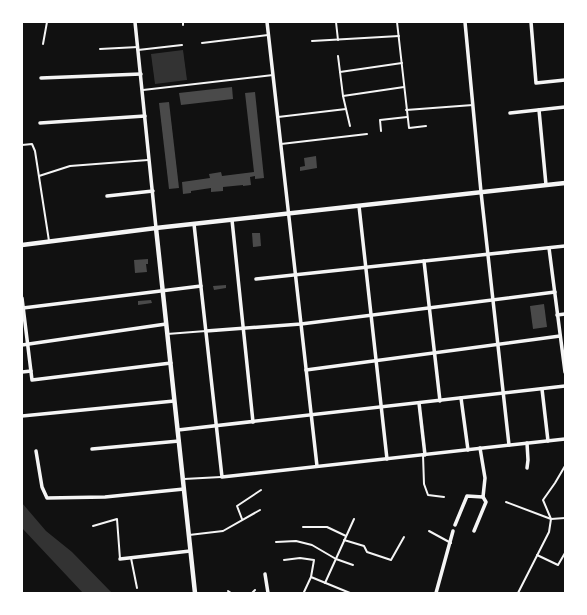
<svg xmlns="http://www.w3.org/2000/svg" width="587" height="615" font-family="Ubuntu,sans-serif">
<style>
.water{fill:#333}
.building{fill:#4a4a4a}
.lines{fill:none;stroke-linecap:round;stroke-linejoin:round}
.service{stroke:#f5f5f5;stroke-width:2}
.minor{stroke:#f5f5f5;stroke-width:3.5}
.tertiary{stroke:#f5f5f5;stroke-width:4.5}
</style>
<rect width="100%" height="100%" fill="#111"/>
<g class="water">
<polygon points="183,50 187,80 155,84 151,54"/>
<polygon points="22,503 46,531 72,552 112,593 83,593 22,528"/>
</g>
<g class="building">
<polygon points="232,87 233,99 181,105 179,93"/>
<polygon points="255,92 264,178 255,179 255,176 250,177 251,185 243,186 243,185 223,187 223,191 211,192 211,188 191,191 191,193 183,194 182,182 210,178 209,174 221,172 222,176 254,172 245,93"/>
<polygon points="169,102 179,188 169,189 159,103"/>
<polygon points="316,156 317,168 300,171 300,167 305,166 304,158"/>
<polygon points="252,233 260,233 261,246 253,247"/>
<polygon points="148,259 148,264 146,264 147,272 135,273 134,260"/>
<polygon points="226,285 226,288 214,290 213,286"/>
<polygon points="151,300 152,303 138,305 138,301"/>
<polygon points="544,304 547,327 533,329 530,306"/>
</g>
<g class="lines">
<g class="service">
<polyline points="183,22 183,25"/>
<polyline points="336,22 338,40"/>
<polyline points="397,22 409,128 426,126"/>
<polyline points="312,41 399,36"/>
<polyline points="202,43 268,35"/>
<polyline points="43,44 47,22"/>
<polyline points="100,49 138,47"/>
<polyline points="138,50 182,45"/>
<polyline points="338,56 343,96 350,126"/>
<polyline points="340,72 402,63"/>
<polyline points="143,90 273,75"/>
<polyline points="343,96 404,87"/>
<polyline points="406,110 473,105"/>
<polyline points="278,117 346,109"/>
<polyline points="381,131 380,120 407,117"/>
<polyline points="281,144 367,134"/>
<polyline points="22,145 32,144 35,151 49,241"/>
<polyline points="39,176 70,166 148,160"/>
<polyline points="167,334 206,331"/>
<polyline points="423,455 424,484 428,495 444,497"/>
<polyline points="184,479 221,477"/>
<polyline points="506,502 551,519 565,518"/>
<polyline points="242,519 237,506 261,490"/>
<polyline points="551,519 543,500 555,483 565,466"/>
<polyline points="93,526 117,519 120,559"/>
<polyline points="303,527 327,527 346,536"/>
<polyline points="429,531 451,543"/>
<polyline points="189,535 223,531 260,510"/>
<polyline points="344,540 364,546 367,552 391,560 404,537"/>
<polyline points="276,542 296,541 312,545 336,559 353,565"/>
<polyline points="537,555 558,565 565,553"/>
<polyline points="131,558 137,588"/>
<polyline points="284,560 300,558 314,560 311,577 304,592"/>
<polyline points="311,577 350,593"/>
<polyline points="325,583 354,519"/>
<polyline points="228,591 231,593"/>
<polyline points="252,593 255,590"/>
<polyline points="518,593 549,532 551,519"/>
</g>
<g class="minor">
<polyline points="135,22 156,228"/>
<polyline points="267,22 317,466"/>
<polyline points="465,22 481,192 509,445"/>
<polyline points="531,22 536,83 565,80"/>
<polyline points="41,78 141,74"/>
<polyline points="539,110 546,185"/>
<polyline points="510,113 565,107"/>
<polyline points="40,123 145,116"/>
<polyline points="107,196 153,191"/>
<polyline points="359,206 387,459"/>
<polyline points="232,220 253,422"/>
<polyline points="194,224 222,477 565,439"/>
<polyline points="549,248 565,372"/>
<polyline points="424,261 440,401"/>
<polyline points="256,279 565,246"/>
<polyline points="22,298 32,380 171,363"/>
<polyline points="23,308 201,286"/>
<polyline points="557,315 565,314"/>
<polyline points="206,331 301,324 555,292"/>
<polyline points="22,345 166,324"/>
<polyline points="306,370 560,336"/>
<polyline points="22,372 31,371"/>
<polyline points="542,389 548,441"/>
<polyline points="461,398 468,450"/>
<polyline points="419,403 425,455"/>
<polyline points="22,416 174,401"/>
<polyline points="178,430 565,386"/>
<polyline points="92,449 179,441"/>
<polyline points="36,451 42,487 47,498 105,497 184,489"/>
<polyline points="527,468 528,460 527,443"/>
<polyline points="455,525 467,496 483,497 485,478 480,448"/>
<polyline points="474,531 486,502 483,497"/>
<polyline points="120,559 190,551"/>
<polyline points="265,574 268,593"/>
<polyline points="436,593 453,531"/>
</g>
<g class="tertiary">
<polyline points="156,228 195,593"/>
<polyline points="22,245 156,228 565,183"/>
</g>
</g>
<rect width="587" height="615" fill="none" stroke="#ffffff" stroke-width="46"/>
</svg>
